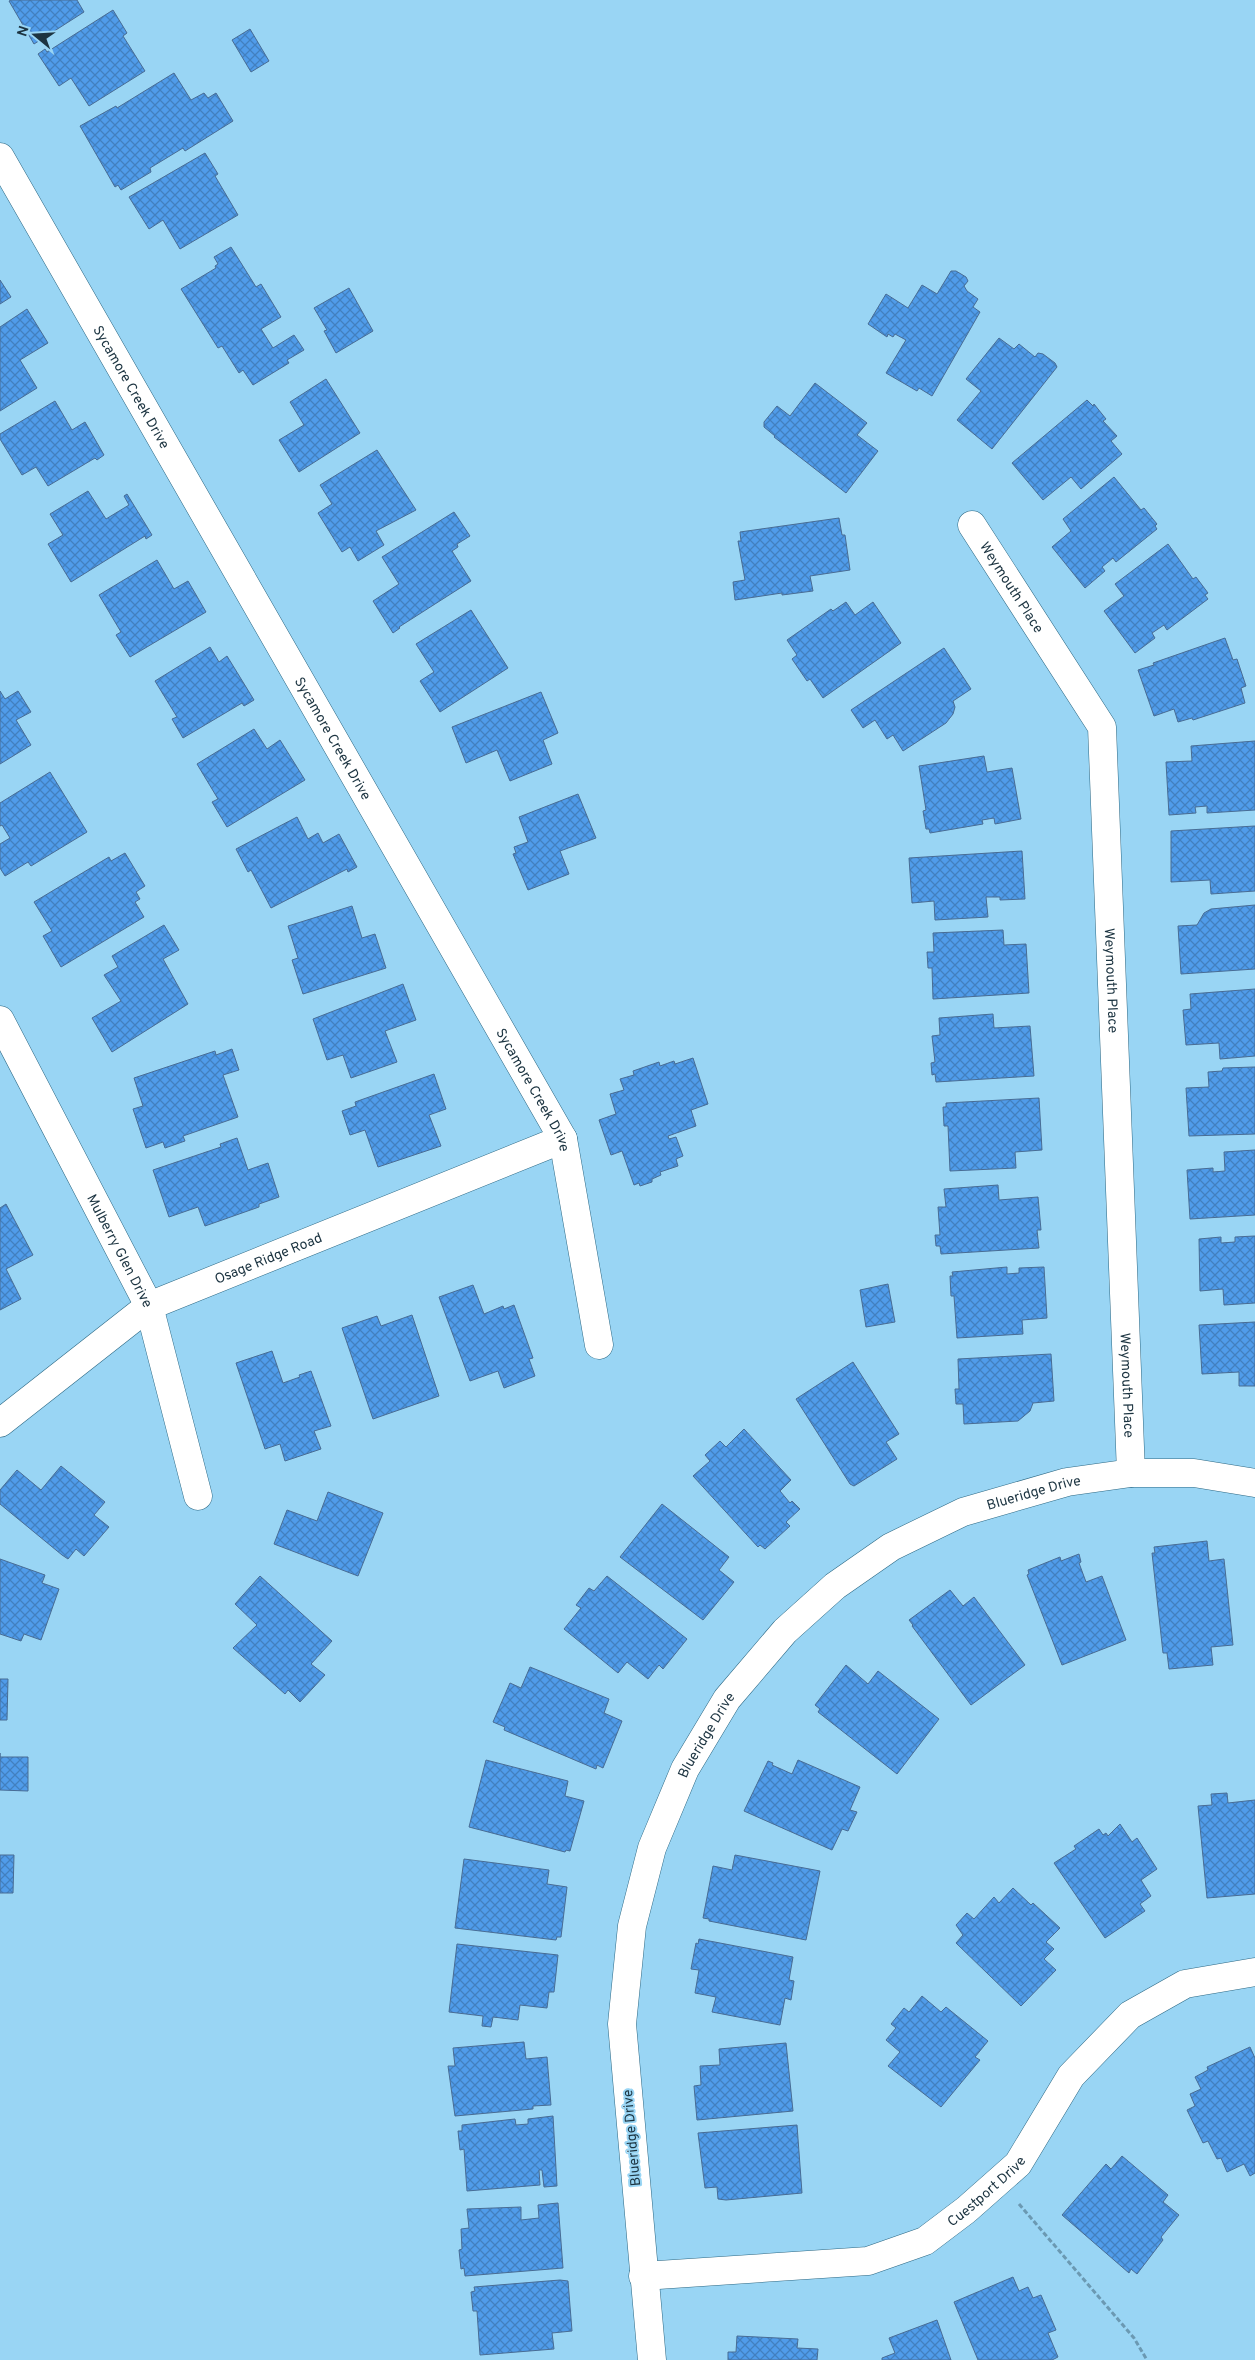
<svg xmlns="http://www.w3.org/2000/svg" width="1255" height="2360" font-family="Overpass,sans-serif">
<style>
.building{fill:url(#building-cross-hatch);stroke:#486c94}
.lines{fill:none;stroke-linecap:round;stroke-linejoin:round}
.street-casing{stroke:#2c6884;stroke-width:29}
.path{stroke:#6b99b2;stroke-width:3;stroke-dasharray:5 2.5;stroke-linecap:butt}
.street{stroke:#fff;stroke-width:28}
.labels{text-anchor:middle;stroke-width:4;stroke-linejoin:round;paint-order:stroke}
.street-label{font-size:14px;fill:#1c3441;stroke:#99d5f4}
</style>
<defs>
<pattern id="building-cross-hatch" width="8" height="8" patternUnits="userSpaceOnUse" patternTransform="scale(1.25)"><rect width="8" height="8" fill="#509cea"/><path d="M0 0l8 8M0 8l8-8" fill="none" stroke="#4280bf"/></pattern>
</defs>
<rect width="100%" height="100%" fill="#99d5f4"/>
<g class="building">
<polygon points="11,0 77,0 84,12 34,44 9,1"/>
<polygon points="113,10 127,33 123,36 145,71 89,106 71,78 59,86 38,54 45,49 47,52"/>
<polygon points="250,29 269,61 251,72 232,40"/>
<polygon points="174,73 191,100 204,93 208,98 216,93 233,121 185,151 183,148 150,168 151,172 121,190 118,185 115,187 80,126 116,106 117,108"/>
<polygon points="205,153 218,174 215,176 238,215 180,249 163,220 149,229 129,197"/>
<polygon points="231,247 256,287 261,284 281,317 261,329 273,348 294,335 304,350 287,360 289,363 253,385 243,370 239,373 222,346 218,348 181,289 216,268 215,266 218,264 214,257"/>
<polygon points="951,271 956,271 966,277 968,281 964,286 967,291 978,299 973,307 980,312 932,396 919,388 917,391 886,373 906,340 895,334 893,337 888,334 887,337 868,324 886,294 908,308 922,285 937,294"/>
<polygon points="0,280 11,297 0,304"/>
<polygon points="349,288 373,331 336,353 324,331 327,330 314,308"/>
<polygon points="27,309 48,343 20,360 37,388 0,411 0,327"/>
<polygon points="999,338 1014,349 1019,344 1035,357 1038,353 1043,354 1055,363 1057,367 992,449 957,420 981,391 966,379"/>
<polygon points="326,379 360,433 299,472 279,440 304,425 290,402"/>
<polygon points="815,383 867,423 857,435 878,451 846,493 774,437 775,436 764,427 764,422 777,406 790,416"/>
<polygon points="1087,400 1093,406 1094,404 1106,419 1103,421 1117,436 1111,441 1122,454 1081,489 1071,477 1043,500 1012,463"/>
<polygon points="55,401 72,430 85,422 104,455 97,460 95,458 48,486 36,467 22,475 0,439 0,434"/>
<polygon points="377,450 416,510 376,531 384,545 358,561 350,547 342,552 318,513 332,504 320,485"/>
<polygon points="1114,477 1141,510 1144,508 1157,524 1155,526 1157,529 1116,562 1113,558 1102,567 1105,571 1085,588 1052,547 1071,531 1063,519"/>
<polygon points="88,491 106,519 129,505 124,496 127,494 152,535 146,539 145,536 71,582 48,544 63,535 50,514"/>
<polygon points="454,512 470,536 457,544 458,547 452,551 471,581 399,627 400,628 393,633 373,601 399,584 382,557"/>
<polygon points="839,518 842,535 845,535 850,570 810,576 813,591 782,595 782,593 735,600 733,582 745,580 738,541 741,541 740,532"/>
<polygon points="1168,544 1193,579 1196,577 1208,593 1205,595 1208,599 1167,630 1164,625 1152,633 1155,638 1135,653 1104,611 1124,596 1115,584"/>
<polygon points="157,560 174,589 188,581 206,612 130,657 116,635 121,632 99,595"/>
<polygon points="846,602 855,615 873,602 901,643 823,698 810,679 807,681 792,659 797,655 787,640 831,609 833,611"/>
<polygon points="471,610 508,668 440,712 420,681 434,672 416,644"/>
<polygon points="1225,638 1233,660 1237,659 1246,686 1241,688 1245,703 1193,720 1192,718 1178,722 1174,709 1154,716 1138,670 1154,665 1153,663"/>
<polygon points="210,647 219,662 227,656 254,700 244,706 242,703 183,738 172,719 177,717 155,681"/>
<polygon points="944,648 971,689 953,701 955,707 953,714 946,723 903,751 893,735 887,739 875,720 863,728 851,710"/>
<polygon points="0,691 5,699 18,691 31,712 16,720 31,745 0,764"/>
<polygon points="541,692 558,733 543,740 552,764 510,781 497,750 466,763 452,727"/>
<polygon points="254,729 267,749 280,740 305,780 227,827 212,802 218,799 197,764"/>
<polygon points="1255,741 1255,810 1207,813 1207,806 1195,807 1196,813 1169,815 1166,762 1192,761 1191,746"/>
<polygon points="984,756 987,772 1012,768 1021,819 995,824 994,818 982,820 983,824 930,833 929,829 926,829 923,811 926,810 919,766"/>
<polygon points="50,772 87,832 31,866 28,862 5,876 0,868 0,844 10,838 2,825 0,826 0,803"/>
<polygon points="578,794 596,838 560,851 569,874 528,890 513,854 516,853 514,847 528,842 519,817"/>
<polygon points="297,817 308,839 318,833 323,843 339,834 357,867 348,872 347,869 271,908 251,870 248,872 236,849"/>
<polygon points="1255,826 1255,891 1211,894 1210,880 1171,882 1171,831"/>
<polygon points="1022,851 1025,899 1000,900 1000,897 986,897 988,917 935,920 934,901 912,903 909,858"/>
<polygon points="125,853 145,886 136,892 140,899 135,902 144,917 61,967 43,936 52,931 34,902 109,857 111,861"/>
<polygon points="1255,905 1255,969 1181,974 1178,926 1197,925 1204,913 1211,909"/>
<polygon points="352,906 362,938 375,934 386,968 303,994 292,960 298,958 288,926"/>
<polygon points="164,925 179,950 163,959 188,1004 112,1052 92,1018 121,1001 104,975 118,967 112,956"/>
<polygon points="1003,930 1004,945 1026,944 1029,993 933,999 932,968 928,968 927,952 934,952 933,933"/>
<polygon points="403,984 416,1020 385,1031 397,1062 351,1078 343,1055 327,1060 313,1019"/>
<polygon points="1255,989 1255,1056 1220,1059 1219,1043 1186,1045 1183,1010 1191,1009 1190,994"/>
<polygon points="993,1014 994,1028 1030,1026 1034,1076 936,1082 935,1074 932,1075 931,1063 935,1062 932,1036 940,1035 939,1018"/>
<polygon points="232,1049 239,1070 223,1075 238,1117 183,1136 185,1141 165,1148 163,1142 146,1148 133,1109 143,1106 134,1078 215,1051 216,1055"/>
<polygon points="693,1058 708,1104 691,1110 696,1126 668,1136 669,1139 676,1137 683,1156 676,1159 678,1166 660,1172 661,1175 652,1179 652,1182 640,1186 639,1183 634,1185 622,1151 611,1155 599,1120 616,1114 610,1094 624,1090 620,1079 634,1075 633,1071 659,1062 660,1066 674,1061 675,1064"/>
<polygon points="1255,1067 1255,1134 1189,1136 1186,1088 1209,1087 1208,1072 1222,1071 1223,1068"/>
<polygon points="434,1074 446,1109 429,1115 441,1146 378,1167 365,1130 350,1135 342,1111 356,1106 355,1102"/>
<polygon points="1039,1098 1042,1150 1015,1152 1016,1168 950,1171 948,1126 944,1126 943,1107 946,1107 946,1103"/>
<polygon points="237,1138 248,1170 268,1163 279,1197 259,1204 259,1207 205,1226 198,1207 169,1217 153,1170 221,1147 220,1144"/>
<polygon points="1255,1150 1255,1215 1190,1219 1187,1170 1213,1168 1213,1172 1225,1171 1224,1152"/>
<polygon points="998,1185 999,1200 1038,1197 1041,1230 1037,1230 1039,1248 941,1254 940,1246 936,1246 935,1235 940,1235 938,1207 946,1207 944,1189"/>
<polygon points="6,1204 33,1255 6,1269 21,1299 0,1310 0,1208"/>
<polygon points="1255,1236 1255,1303 1224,1305 1223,1289 1200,1291 1199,1239 1221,1237 1221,1243 1235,1242 1235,1237"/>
<polygon points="1007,1267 1007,1274 1019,1273 1019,1268 1044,1267 1047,1318 1022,1320 1023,1334 957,1338 954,1296 951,1296 950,1276 953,1276 952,1272"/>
<polygon points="888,1284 895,1322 866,1327 860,1290"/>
<polygon points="473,1285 484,1314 503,1306 504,1309 514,1305 533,1358 529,1359 535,1376 504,1388 498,1371 470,1381 439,1297"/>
<polygon points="412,1315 439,1396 373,1419 342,1328 377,1316 381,1326"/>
<polygon points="1255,1322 1255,1386 1239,1386 1239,1372 1202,1374 1199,1325"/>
<polygon points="272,1351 283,1383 300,1377 299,1375 311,1371 331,1426 314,1431 321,1449 285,1461 280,1444 265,1449 236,1363"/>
<polygon points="1051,1354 1054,1401 1033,1403 1030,1411 1018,1421 964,1424 963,1404 956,1404 955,1389 959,1389 958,1359"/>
<polygon points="853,1362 899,1434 886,1442 897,1459 854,1486 850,1484 796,1399"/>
<polygon points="744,1429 791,1480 780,1491 790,1503 792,1501 800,1509 786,1522 790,1526 765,1549 760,1545 758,1547 693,1476 710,1461 705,1455 720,1441 726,1447"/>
<polygon points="61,1466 105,1502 94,1515 109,1527 84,1556 76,1549 68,1559 62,1555 0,1504 0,1490 17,1470 41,1490"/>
<polygon points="328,1492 383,1513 358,1576 274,1544 287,1510 317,1521"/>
<polygon points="662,1504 729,1557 719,1570 734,1582 703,1620 620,1557"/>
<polygon points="1207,1541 1209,1561 1224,1559 1233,1645 1211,1647 1213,1665 1169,1669 1167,1653 1163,1653 1152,1553 1155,1553 1154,1547"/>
<polygon points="1079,1554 1081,1562 1079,1563 1086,1582 1102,1576 1126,1640 1062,1665 1027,1575 1029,1574 1028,1570 1060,1557 1061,1561"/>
<polygon points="0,1559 45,1575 42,1583 59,1589 41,1640 24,1634 21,1641 0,1634"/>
<polygon points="260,1576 332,1641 311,1664 325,1675 300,1702 288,1690 285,1694 233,1648 257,1625 235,1604"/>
<polygon points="607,1576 687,1639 663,1669 659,1665 648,1679 627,1662 618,1673 564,1629 581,1608 576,1605 589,1588 594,1591"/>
<polygon points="950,1590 963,1606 974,1597 1025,1665 971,1705 912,1626 913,1625 909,1620"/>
<polygon points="846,1665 868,1684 878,1671 939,1719 897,1774 818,1712 820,1709 815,1705"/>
<polygon points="530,1667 609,1699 604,1713 622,1721 603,1768 597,1765 596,1769 504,1730 505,1727 493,1722 510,1683 521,1688"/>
<polygon points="0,1679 8,1679 7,1720 0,1720"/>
<polygon points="0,1753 0,1757 28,1757 28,1791 0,1790"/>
<polygon points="486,1760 568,1781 565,1796 584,1801 570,1851 566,1850 565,1852 469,1827"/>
<polygon points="798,1760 860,1787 850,1810 857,1812 848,1831 842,1829 832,1850 744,1811 768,1761 773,1763 772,1765 792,1774"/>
<polygon points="1227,1793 1228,1803 1255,1800 1255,1894 1207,1898 1198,1806 1212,1805 1211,1794"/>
<polygon points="1120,1824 1132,1842 1137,1838 1157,1869 1141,1880 1151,1896 1140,1904 1145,1911 1105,1938 1054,1863 1076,1849 1074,1846 1099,1829 1103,1835 1106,1833 1108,1836"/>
<polygon points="0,1855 14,1855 13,1893 0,1893"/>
<polygon points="735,1855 820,1871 806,1940 709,1921 709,1919 703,1918 713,1866 732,1870"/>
<polygon points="464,1859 549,1870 547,1884 567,1887 561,1937 557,1937 556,1940 455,1928"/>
<polygon points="1013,1888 1031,1905 1033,1903 1060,1928 1046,1942 1054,1949 1044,1959 1056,1970 1021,2006 956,1943 963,1935 956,1925 967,1913 974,1919 994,1897 999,1903"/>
<polygon points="699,1939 793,1957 789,1980 794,1981 791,2000 785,1998 780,2025 712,2012 716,1997 695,1993 699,1970 691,1969 696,1943 698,1944"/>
<polygon points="457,1944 558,1955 554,1992 549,1992 547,2008 520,2005 518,2020 493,2017 491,2027 482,2026 483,2016 449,2012"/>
<polygon points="922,1996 941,2012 946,2007 988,2041 975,2057 980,2060 941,2107 888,2066 900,2052 886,2040 896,2028 891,2024 904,2008 909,2012"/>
<polygon points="524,2042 526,2059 547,2057 551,2105 533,2106 533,2109 455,2116 448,2066 455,2066 453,2048"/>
<polygon points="786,2043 793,2111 697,2120 694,2086 701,2085 700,2066 720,2065 719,2049"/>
<polygon points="1250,2047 1255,2058 1255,2173 1250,2176 1244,2164 1227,2172 1221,2158 1217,2159 1208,2141 1203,2143 1187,2110 1195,2106 1190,2094 1201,2089 1195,2077 1208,2070 1207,2067"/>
<polygon points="553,2116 557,2186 544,2187 542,2170 539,2170 540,2185 467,2191 464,2149 460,2150 458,2131 462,2131 462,2125 515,2119 516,2125 528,2124 528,2119"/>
<polygon points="797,2125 802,2193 726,2200 718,2199 717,2187 705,2188 698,2133"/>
<polygon points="1122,2156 1168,2195 1163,2202 1179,2215 1161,2237 1163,2240 1137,2274 1131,2269 1129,2273 1062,2215 1106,2164 1111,2169"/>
<polygon points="558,2203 563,2268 465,2276 464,2268 461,2269 459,2250 462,2249 461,2229 469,2228 467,2209 521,2207 521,2220 539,2218 538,2205"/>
<polygon points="1013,2277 1019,2291 1028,2287 1033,2298 1041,2295 1056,2330 1048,2333 1058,2357 1052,2360 978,2360 954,2302"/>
<polygon points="560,2280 568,2281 572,2331 552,2333 554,2349 480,2355 477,2311 473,2311 471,2292 475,2291 474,2287"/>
<polygon points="937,2320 951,2360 882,2360 882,2358 895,2353 889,2338"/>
<polygon points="737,2336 798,2339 797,2348 818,2349 817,2360 728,2360 728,2352 736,2352"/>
</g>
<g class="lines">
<g class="street-casing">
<g id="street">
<path id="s1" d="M0,157L563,1139L599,1345"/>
<path id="s2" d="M972,525L1102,727L1131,1473"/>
<path id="s3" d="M0,1020L149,1306L198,1496"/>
<path id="s4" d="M0,1423L149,1306L563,1139"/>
<path id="s5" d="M643,2276L868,2261L925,2241L966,2210L1018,2164L1071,2076L1130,2015L1185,1984L1255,1972"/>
<path id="s6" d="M652,2360L622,2024L632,1926L652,1848L685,1769L727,1699L785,1631L835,1586L891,1547L963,1512L1067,1482L1131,1473H1194L1255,1483"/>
</g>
</g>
<polyline class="path" points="1019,2204 1134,2338 1147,2360"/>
<use href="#street" class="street"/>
</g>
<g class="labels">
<g class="street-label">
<text dy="5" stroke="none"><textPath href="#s1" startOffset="265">Sycamore Creek Drive</textPath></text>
<text dy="5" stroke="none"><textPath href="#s2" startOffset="74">Weymouth Place</textPath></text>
<text dy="5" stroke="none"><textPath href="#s1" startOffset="670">Sycamore Creek Drive</textPath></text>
<text dy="5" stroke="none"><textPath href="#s2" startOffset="494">Weymouth Place</textPath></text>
<text dy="5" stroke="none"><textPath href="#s1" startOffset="1075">Sycamore Creek Drive</textPath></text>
<text dy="5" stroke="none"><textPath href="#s3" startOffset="260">Mulberry Glen Drive</textPath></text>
<text dy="5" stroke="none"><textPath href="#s4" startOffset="318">Osage Ridge Road</textPath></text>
<text dy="5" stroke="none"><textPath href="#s2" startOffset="899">Weymouth Place</textPath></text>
<text dy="5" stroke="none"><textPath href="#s6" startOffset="1062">Blueridge Drive</textPath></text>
<text dy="5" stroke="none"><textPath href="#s6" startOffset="642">Blueridge Drive</textPath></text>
<text transform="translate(631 2138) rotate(-95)" y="5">Blueridge Drive</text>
<text dy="5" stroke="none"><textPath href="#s5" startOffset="365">Cuestport Drive</textPath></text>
</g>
</g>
<g transform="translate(35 35) rotate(288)" stroke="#99d5f4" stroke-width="4" paint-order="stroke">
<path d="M0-4L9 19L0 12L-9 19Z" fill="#1c3441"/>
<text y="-8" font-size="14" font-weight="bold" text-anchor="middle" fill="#1c3441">N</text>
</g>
</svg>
